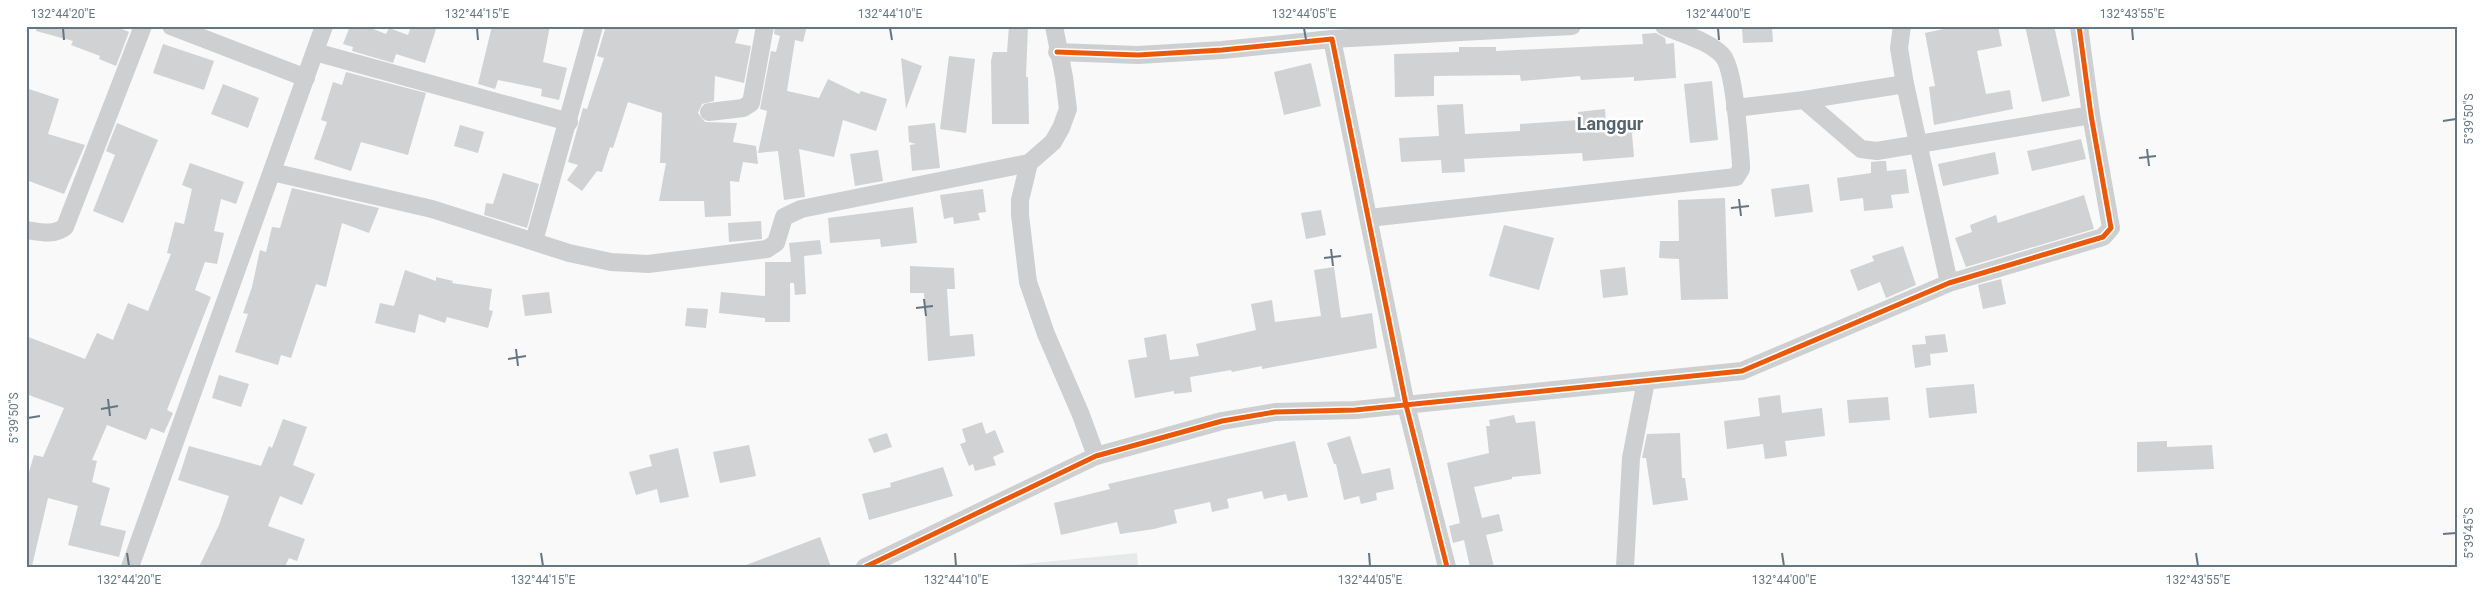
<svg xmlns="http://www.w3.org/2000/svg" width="2483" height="593" font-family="Roboto,sans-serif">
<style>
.built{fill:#e8e9e9}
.building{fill:#d0d2d3}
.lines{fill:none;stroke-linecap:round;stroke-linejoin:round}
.minor{stroke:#cecfd0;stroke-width:18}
.cycleway-casing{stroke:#fff;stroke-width:8}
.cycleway{stroke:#e8590c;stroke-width:5}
.ticks{fill:none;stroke:#657683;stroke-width:2}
.labels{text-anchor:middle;stroke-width:5;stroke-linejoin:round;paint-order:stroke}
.quarter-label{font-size:18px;font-weight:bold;fill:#57646e;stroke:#fff}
.neatline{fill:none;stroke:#657683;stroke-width:2}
.ticks-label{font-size:12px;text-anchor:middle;fill:#657683}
</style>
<rect width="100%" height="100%" fill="#f9f9f9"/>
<polygon class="built" points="1137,553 1138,567 992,567"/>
<g class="building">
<polygon points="37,26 115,26 129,32 116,66 99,59 100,56 71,45 73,41 36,31"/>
<polygon points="350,26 365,26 386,34 389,28 408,35 411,26 437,26 425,63 396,54 393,63 352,51 353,47 343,44"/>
<polygon points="492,26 550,26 543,62 567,68 559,100 541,96 542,89 498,80 495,89 478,84"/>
<polygon points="606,26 740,26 735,43 751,46 744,83 715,76 714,101 702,104 698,113 705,122 737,123 733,142 756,146 758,164 743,162 739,182 730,181 731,216 705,217 704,201 659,201 666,163 660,163 662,113 628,102 613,148 610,147 602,172 597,171 582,191 567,180 578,165 568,162 583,108 587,109 604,58 597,56"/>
<polygon points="775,26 807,26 803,42 795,40 787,91 819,98 828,79 859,94 861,91 887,99 876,131 843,120 834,157 799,149 805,197 784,200 778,151 758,153 767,111 760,109 771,51 776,52 780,36 774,34"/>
<polygon points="1009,26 1028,26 1026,77 1028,77 1029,124 992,124 991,61 993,52 1007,52"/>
<polygon points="1957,26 1998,26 2002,46 1977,51 1986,94 2010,90 2013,109 1934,125 1929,87 1935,86 1925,33"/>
<polygon points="2025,26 2054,26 2070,96 2042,102"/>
<polygon points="1742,27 1772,27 1773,42 1743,43"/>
<polygon points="1656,33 1665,38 1666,44 1674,43 1676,78 1634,81 1634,77 1581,80 1580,76 1521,81 1520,75 1434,76 1434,96 1395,97 1394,54 1459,52 1459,47 1496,47 1496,51 1643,44 1642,34"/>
<polygon points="163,44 214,61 204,90 153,73"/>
<polygon points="949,56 975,59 966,133 940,129"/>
<polygon points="901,58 922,66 906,109"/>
<polygon points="1311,63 1321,106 1284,115 1274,72"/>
<polygon points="346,72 426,93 408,155 361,142 351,171 314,159 327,122 321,120 333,82 342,85"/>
<polygon points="1712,81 1718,140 1690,143 1684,84"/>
<polygon points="223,84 259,98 248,128 211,114"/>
<polygon points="26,88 59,99 48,134 85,145 64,194 26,180"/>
<polygon points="1463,104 1465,134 1520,131 1520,124 1579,120 1578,112 1605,109 1606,124 1631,122 1634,157 1583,161 1582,153 1464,159 1465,172 1442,173 1441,160 1401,162 1399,138 1439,136 1437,105"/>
<polygon points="117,123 158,140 123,223 93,211 115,155 106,151"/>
<polygon points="935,123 940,168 912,171 910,145 916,144 909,142 908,126"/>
<polygon points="460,125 484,132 478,153 454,146"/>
<polygon points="2081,139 2086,159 2032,171 2027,151"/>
<polygon points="878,150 883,181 855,186 850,154"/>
<polygon points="1995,152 1999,174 1943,186 1938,164"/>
<polygon points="1881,161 1886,161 1887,171 1906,169 1909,193 1891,195 1893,208 1864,211 1863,198 1840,201 1837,178 1871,173 1871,162"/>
<polygon points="190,163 244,182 236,204 221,199 214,231 224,233 217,264 205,262 195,290 211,297 167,410 173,413 164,433 151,428 146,440 107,425 92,460 97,461 92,482 110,488 100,525 126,531 119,557 68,545 78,506 48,498 32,566 26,565 26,482 34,455 43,457 64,408 26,394 26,336 85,359 97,333 113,340 128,303 148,311 171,254 167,253 175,222 184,224 192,189 182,185"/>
<polygon points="503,173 539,184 527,228 484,215 486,203 493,204"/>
<polygon points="1809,184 1813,212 1775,217 1771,189"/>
<polygon points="292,188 379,208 369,233 342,223 326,287 316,284 291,358 281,355 278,365 235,352 248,314 243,313 252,287 260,250 266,252 272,227 280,228"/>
<polygon points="983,189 986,212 978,213 980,220 954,224 953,217 944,219 940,195"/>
<polygon points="2084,195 2094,229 1966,267 1955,238 1972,232 1970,225 1996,215 1998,223"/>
<polygon points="1725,198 1728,299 1681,300 1679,259 1659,258 1660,241 1679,241 1678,200"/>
<polygon points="913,207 917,243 881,247 880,239 830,243 828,218"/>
<polygon points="1321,210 1326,235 1306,239 1301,213"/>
<polygon points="761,221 762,239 729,242 728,223"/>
<polygon points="1504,225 1554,238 1539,290 1489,276"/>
<polygon points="820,240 822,254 804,256 806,294 795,295 794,283 790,283 790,322 765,322 765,318 719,313 721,292 765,296 765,262 791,262 789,243"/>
<polygon points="1903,246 1916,285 1886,298 1880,282 1858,291 1850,270 1874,261 1872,256"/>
<polygon points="910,266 954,268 955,289 947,289 950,336 973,334 975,356 928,361 924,293 910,293"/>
<polygon points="1334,267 1341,318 1372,313 1377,348 1262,369 1262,366 1232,372 1231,370 1190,377 1192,392 1174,394 1174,391 1135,398 1128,360 1147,357 1144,338 1166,334 1170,360 1199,356 1196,344 1256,330 1251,304 1272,300 1275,322 1321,316 1314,270"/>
<polygon points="1625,267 1628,295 1603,298 1600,270"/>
<polygon points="405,270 436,281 436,277 453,281 452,283 492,289 489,310 493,311 488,328 447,317 445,323 419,314 415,333 375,323 380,303 394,306"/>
<polygon points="2001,279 2006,304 1983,309 1978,285"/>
<polygon points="549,292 552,313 525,316 522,295"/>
<polygon points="687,308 708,309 706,328 685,326"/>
<polygon points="1945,334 1948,352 1930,354 1931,365 1915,368 1912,345 1926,344 1925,336"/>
<polygon points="219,375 249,384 241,407 212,398"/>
<polygon points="1974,384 1977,413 1929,418 1926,388"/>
<polygon points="1780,395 1782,413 1822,408 1825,436 1785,441 1787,456 1765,459 1763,444 1727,449 1724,421 1760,416 1758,398"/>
<polygon points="1888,397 1890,420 1849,423 1847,400"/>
<polygon points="1514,415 1516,423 1535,421 1541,474 1512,477 1512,479 1474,487 1482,518 1499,514 1503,531 1486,535 1494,567 1470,567 1464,540 1453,543 1449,526 1460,523 1447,463 1489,453 1486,426 1490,426 1489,420"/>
<polygon points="283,419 307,427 293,465 315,474 302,505 280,496 268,526 305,539 297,561 289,558 285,567 199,567 219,525 229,496 178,480 189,446 261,466 269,446 272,448"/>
<polygon points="982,422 986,434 995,430 1004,452 993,457 996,465 975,471 973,464 969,466 960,444 966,442 962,429"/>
<polygon points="887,433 892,447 874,453 868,439"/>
<polygon points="1680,433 1682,478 1685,478 1688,500 1653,505 1646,458 1642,458 1647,434"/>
<polygon points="1350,436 1362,474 1390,468 1394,489 1376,493 1377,500 1361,504 1359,496 1344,500 1336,464 1334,464 1327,443"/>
<polygon points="1295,441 1308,497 1288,501 1286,494 1264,499 1262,491 1227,499 1229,508 1212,512 1210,502 1174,510 1177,523 1154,529 1120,534 1117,522 1061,535 1054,503 1110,489 1108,484"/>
<polygon points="2167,441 2167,447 2212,445 2214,469 2137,472 2137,442"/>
<polygon points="749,445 756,476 720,483 713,452"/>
<polygon points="678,448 689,497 660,503 657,489 636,495 629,472 652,466 649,455"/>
<polygon points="943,467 953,496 869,520 862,494 891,487 890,483"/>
<polygon points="820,537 831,567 746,567 746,565"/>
</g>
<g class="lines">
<g class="minor">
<polyline points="171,26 306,78"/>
<polyline points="1054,26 1064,77 1068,109 1061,128 1053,142 1029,163 1020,200 1020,215 1028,282 1046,334 1081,415 1096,456"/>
<polyline points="1902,26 1899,48 1905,84 1949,283"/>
<polyline points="1332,39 1572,26"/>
<polyline points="315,52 569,122"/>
<polyline points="1057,52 1138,55 1222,50 1332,39 1406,405 1447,567"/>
<polyline points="1804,100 1905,84"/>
<polyline points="1735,108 1804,100 1861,149 1877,151 2091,115"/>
<polyline points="709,112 743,108 751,103 765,26"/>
<polyline points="272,172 432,209 569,253 611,262 648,264 767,249 776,243 784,217 801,209 1029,163"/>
<path d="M1369,218L1736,177L1741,169V164C1739,143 1735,68 1722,55C1709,41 1682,34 1664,26"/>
<path d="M26,230C40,232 53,236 65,227L143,26"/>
<polyline points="534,241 594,26"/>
<polyline points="130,567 324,26"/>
<polyline points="865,567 1096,456 1222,421 1275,412 1355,410 1742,371 1949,283 2103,237 2111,228 2091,115 2079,26"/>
<polyline points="1625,567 1631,458 1646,381"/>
</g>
<g class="cycleway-casing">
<g id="cycleway">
<polyline points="1057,52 1138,55 1222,50 1332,39 1406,405 1447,567"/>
<polyline points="865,567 1096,456 1222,421 1275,412 1355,410 1742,371 1949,283 2103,237 2111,228 2091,115 2079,26"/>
</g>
</g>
<use href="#cycleway" class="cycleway"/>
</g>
<path class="ticks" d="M63,28L64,40M477,28L478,40M890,28L892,40M1304,28L1306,40M1718,28L1719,40M2132,28L2133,40M2443,121L2456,119M2147,149L2149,166M2139,158L2156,156M1739,199L1741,216M1731,208L1749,206M1331,249L1333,266M1324,258L1341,256M924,299L926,316M916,308L933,306M516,349L518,366M508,359L526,356M108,399L110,416M101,409L118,406M28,418L40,416M2443,534L2456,533M127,553L129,566M541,553L543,566M955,553L956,566M1369,553L1370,566M1782,553L1784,566M2196,553L2198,566"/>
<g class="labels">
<g class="quarter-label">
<text x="1610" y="130">Langgur</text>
</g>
</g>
<rect width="2483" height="593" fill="none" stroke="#ffffff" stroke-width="55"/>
<rect x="28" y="28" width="2428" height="538" class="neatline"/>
<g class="ticks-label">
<text x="63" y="18">132°44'20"E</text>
<text x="477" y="18">132°44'15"E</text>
<text x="890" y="18">132°44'10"E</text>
<text x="1304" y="18">132°44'05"E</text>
<text x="1718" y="18">132°44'00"E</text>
<text x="2132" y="18">132°43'55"E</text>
<text transform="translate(2469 119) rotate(-90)" y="4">5°39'50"S</text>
<text transform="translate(14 418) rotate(-90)" y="4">5°39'50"S</text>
<text transform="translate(2469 533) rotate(-90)" y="4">5°39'45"S</text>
<text x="129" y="584">132°44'20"E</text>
<text x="543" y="584">132°44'15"E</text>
<text x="956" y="584">132°44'10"E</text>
<text x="1370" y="584">132°44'05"E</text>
<text x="1784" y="584">132°44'00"E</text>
<text x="2198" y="584">132°43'55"E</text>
</g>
</svg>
